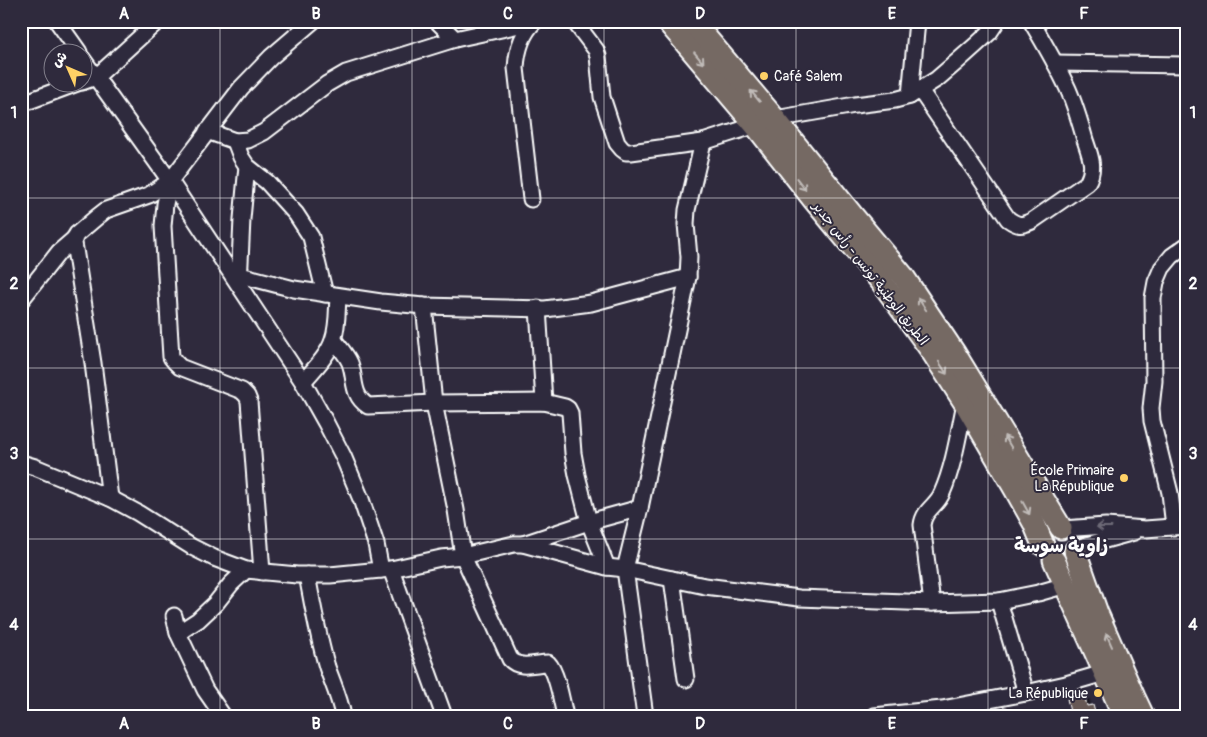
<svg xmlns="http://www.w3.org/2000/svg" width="1207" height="737" font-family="Pangolin,'Playpen Sans Arabic',sans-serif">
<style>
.building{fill:#665854;stroke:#fff;filter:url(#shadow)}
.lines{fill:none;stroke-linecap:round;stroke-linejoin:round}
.minor-casing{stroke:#fff;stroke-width:19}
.highway-casing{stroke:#fff;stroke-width:25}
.minor{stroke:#2f2a3d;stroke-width:15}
.highway{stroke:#756964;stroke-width:21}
.oneway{stroke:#c1bcb9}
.oneway2{stroke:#6d6a77}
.grid{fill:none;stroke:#fff;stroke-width:1;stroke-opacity:0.55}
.poi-dot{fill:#ffd166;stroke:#2f2a3d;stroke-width:2}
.labels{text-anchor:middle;stroke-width:4;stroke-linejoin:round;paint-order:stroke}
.poi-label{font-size:14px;fill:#fff;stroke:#2f2a3d;text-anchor:end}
.street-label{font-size:14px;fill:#fff;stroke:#2f2a3d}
.district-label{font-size:19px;font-weight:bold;fill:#fff;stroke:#2f2a3d}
.neatline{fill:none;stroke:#fff;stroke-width:2}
.grid-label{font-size:16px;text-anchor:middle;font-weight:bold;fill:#fff}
</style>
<defs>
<filter id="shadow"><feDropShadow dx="4.5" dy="4.5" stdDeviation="1" flood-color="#0009"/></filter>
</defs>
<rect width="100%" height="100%" fill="#2f2a3d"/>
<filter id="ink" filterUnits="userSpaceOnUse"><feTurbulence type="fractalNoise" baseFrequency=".02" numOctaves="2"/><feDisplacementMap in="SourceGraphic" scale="10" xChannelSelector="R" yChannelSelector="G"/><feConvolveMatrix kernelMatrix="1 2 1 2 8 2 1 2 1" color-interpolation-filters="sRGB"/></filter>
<g filter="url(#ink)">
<polygon class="building" points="1084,694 1087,706 1093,705 1096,716 1071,716 1067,699"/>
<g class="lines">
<g class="minor-casing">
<g id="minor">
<polyline points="57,21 79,52"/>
<polyline points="437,21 455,39"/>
<polyline points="574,21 596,50 598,56 602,97 617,143 622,149 626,152 631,152 703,142 775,119 855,105 895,100 910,96 937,79 959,60 977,44 989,33 997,21"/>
<polyline points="82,58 170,181 303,382 326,423 343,456 361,499 376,544 381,570"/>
<polyline points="1055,63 1186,65"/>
<polyline points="82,82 96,77 158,21"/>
<path d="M920,90L1008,219C1018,226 1021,226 1032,221L1087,183C1096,168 1090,155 1085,140C1080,122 1075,105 1068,89C1057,65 1044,43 1031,21"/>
<polyline points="910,96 917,21"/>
<polyline points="21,104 80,82"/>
<polyline points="207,131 235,141 248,140 264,132 327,84 346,73 455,39 533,22"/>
<polyline points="235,141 241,157 247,166 267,182 296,214 311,237 325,294"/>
<polyline points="170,181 165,204 163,226 171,357 175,362 180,367 242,391 247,396 249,401 262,572"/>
<path d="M531,199L516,68C517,51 522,33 535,21"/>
<polyline points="240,275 294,289 381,302 424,306 545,309 591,303 688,277"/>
<polyline points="239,284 242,219 247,166"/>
<polyline points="21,300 59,252 74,239"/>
<path d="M424,306L434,403L456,510L463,556L510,659C520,670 535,663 548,663C557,672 562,703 565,716"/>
<polyline points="538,308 544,402"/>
<path d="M334,340C339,347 346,354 350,363C356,379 351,395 368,406L434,403L544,402L565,407L568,409L570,413L573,453L577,475L589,522L607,567"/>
<path d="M303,382C313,370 328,356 333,340C338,326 337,310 338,296"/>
<polyline points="21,463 35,467 110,498 138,513 192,547 214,558 246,570 297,575 330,575 391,569 441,558 463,556 514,544 523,544 607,567 625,569 705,586 799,598 932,603 999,601 1038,593 1066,585"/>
<polyline points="110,498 93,363 74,243 74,239 77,234 97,217 106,210 149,195 170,181 241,88 271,57 313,21"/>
<polyline points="1174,526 1170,493 1152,421 1151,408 1154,381 1153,298 1156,282 1162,268 1172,256 1186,246"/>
<polyline points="1062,529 1106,526 1145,529 1186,526"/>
<polyline points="523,544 589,522 640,508"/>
<polyline points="1076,548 1134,532"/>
<polyline points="391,569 444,716"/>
<path d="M307,575C313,606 318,637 327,667C333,684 340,699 343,716"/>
<polyline points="672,579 686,679"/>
<polyline points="999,601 1026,693"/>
<path d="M932,603L922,525C924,509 937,506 942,493C954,466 959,431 965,403"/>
<polyline points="174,616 178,633 205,690 223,716"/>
<polyline points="178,633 198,620 216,603 231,584 246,570"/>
<polyline points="645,716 625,569 640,508 688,277 689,257 686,224 687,210 703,142"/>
<polyline points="874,716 942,709 1026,693 1066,684 1104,673 1112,669"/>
</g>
</g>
<g class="highway-casing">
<g id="highway">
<polyline points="667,21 756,126 814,200 881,281 931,350 965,403 1015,489 1034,523 1043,545"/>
<polyline points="692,21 775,119 853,216 903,276 955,354 1061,528"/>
<polyline points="1075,551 1097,613 1134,697 1143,716"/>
<polyline points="1054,560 1124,716"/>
</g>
</g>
<use href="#minor" class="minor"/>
<use href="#highway" class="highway"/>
</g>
<defs><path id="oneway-shaft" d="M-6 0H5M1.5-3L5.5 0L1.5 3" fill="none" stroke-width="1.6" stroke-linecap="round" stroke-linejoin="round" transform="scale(1.25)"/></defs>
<g class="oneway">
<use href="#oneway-shaft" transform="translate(699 58) rotate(50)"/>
<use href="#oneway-shaft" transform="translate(755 96) rotate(-130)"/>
<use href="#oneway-shaft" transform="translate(801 184) rotate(52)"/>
<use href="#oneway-shaft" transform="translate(922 304) rotate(-124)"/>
<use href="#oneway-shaft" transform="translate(943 368) rotate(57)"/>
<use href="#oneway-shaft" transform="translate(1008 442) rotate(-121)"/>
<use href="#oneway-shaft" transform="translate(1026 508) rotate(61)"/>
<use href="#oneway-shaft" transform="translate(1109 640) rotate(-114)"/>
</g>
<use class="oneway2" href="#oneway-shaft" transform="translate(1104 527) rotate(180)"/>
</g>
<path class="grid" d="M220,21V716M412,21V716M604,21V716M796,21V716M988,21V716M21,198H1186M21,368H1186M21,539H1186"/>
<g class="poi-dot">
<circle cx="764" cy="76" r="5"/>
<circle cx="1124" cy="478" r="5"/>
<circle cx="1098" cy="693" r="5"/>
</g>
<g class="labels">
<g class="poi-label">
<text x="774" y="81" text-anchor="start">Café Salem</text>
<text x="1114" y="475">École Primaire<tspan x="1114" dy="16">La République</tspan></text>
<text x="1088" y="698">La République</text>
</g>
<g class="street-label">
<text transform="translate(871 273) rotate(52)" y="5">الطريق الوطنية تونس - رأس جدير</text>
</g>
<g class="district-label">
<text x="1061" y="552">زاوية سوسة</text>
</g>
</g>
<rect width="1207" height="737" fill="none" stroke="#2f2a3d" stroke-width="55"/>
<g transform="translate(68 68) rotate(315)"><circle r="24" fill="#2f2a3d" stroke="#827f8b"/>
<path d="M0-4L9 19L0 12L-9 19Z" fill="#ffd166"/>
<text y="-8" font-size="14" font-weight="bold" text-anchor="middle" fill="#ffffff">ش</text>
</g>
<rect x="28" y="28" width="1152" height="682" class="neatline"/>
<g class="grid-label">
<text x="124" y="19">A</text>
<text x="316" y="19">B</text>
<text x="508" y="19">C</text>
<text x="700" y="19">D</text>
<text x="892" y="19">E</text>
<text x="1084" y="19">F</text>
<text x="14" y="118">1</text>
<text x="1193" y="118">1</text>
<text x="14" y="289">2</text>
<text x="1193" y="289">2</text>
<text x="14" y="459">3</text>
<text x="1193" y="459">3</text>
<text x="14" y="630">4</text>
<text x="1193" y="630">4</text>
<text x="124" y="729">A</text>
<text x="316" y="729">B</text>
<text x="508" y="729">C</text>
<text x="700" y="729">D</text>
<text x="892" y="729">E</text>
<text x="1084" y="729">F</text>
</g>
</svg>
